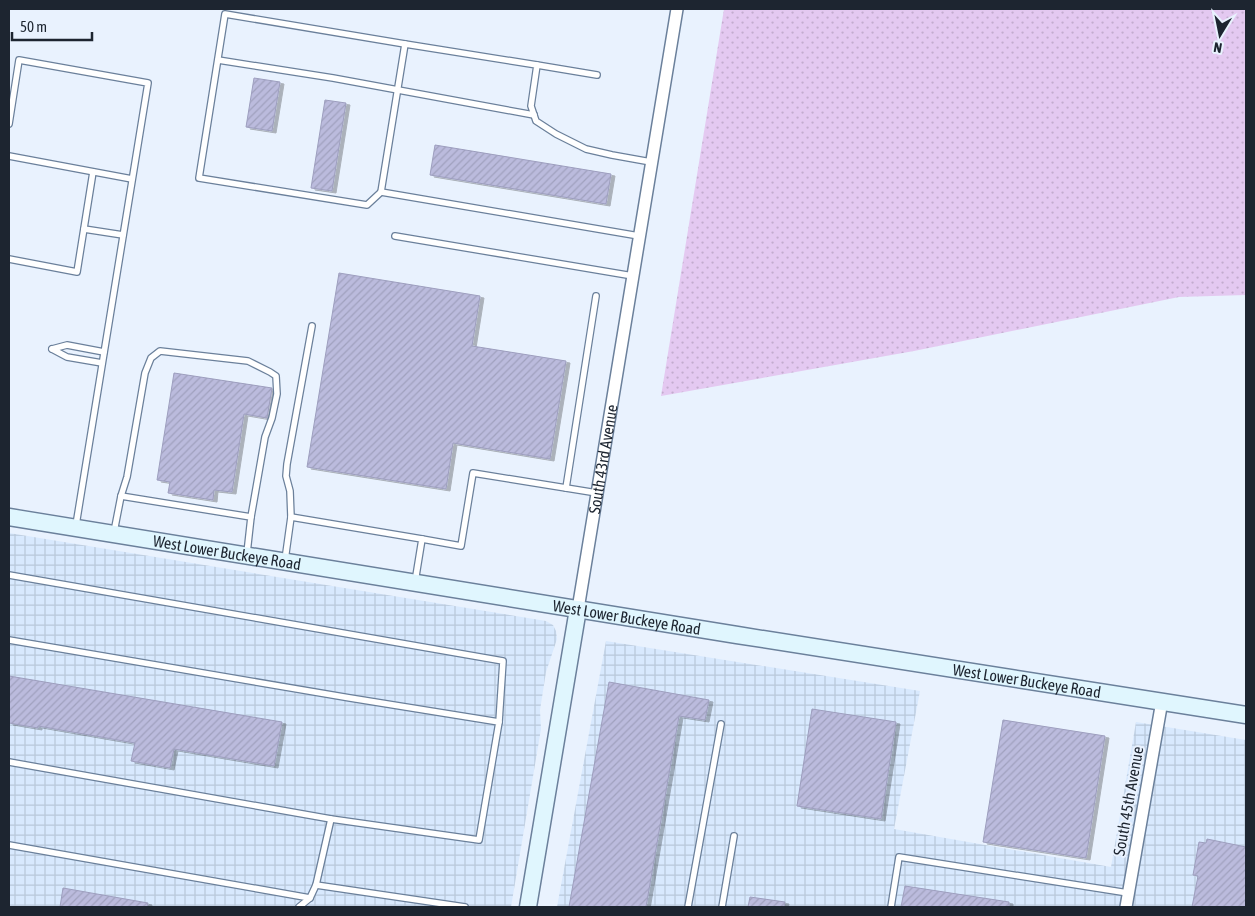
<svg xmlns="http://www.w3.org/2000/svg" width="1255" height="916" font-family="'Asap Condensed',sans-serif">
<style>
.industrial{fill:url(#industrial-grid)}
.grass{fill:url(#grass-dots)}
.building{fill:url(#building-hatch);stroke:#9d9ebe;filter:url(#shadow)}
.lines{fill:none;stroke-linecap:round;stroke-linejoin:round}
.service-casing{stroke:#6b809b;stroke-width:8}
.minor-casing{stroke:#6b809b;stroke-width:14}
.secondary-casing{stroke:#6b809b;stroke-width:19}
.service{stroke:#fff;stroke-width:5.5}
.minor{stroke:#fff;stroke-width:11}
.secondary{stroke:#e0f6fe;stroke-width:16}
.labels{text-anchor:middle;stroke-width:4;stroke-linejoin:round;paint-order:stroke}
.street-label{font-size:16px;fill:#1d2530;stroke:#e9f2fe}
</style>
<defs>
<pattern id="industrial-grid" width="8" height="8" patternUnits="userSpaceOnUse" patternTransform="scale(1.25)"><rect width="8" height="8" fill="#d8e9fe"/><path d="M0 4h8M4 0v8" fill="none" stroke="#b9c8da"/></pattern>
<pattern id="grass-dots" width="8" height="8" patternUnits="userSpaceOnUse" patternTransform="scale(1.25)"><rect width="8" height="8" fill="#e4c9f1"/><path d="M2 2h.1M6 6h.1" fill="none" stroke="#c3accf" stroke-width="1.8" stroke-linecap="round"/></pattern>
<pattern id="building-hatch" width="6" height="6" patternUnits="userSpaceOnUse" patternTransform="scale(1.25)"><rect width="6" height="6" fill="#bbd"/><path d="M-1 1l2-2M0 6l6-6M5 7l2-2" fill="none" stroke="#a0a1be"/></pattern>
<filter id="shadow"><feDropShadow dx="4" dy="2" stdDeviation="0" flood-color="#0004"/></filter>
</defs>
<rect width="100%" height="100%" fill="#e9f2fe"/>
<g class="industrial">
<polygon points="9,533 546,621 553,625 556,631 557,639 546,672 540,710 541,729 511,907 9,907"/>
<polygon points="606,641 920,691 894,829 1111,867 1136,722 1246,740 1246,907 557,907"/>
</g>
<polygon class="grass" points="724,9 1246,9 1246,295 1179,297 914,351 661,396"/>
<g class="building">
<polygon points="254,78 280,82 272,131 246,127"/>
<polygon points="325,100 346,103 332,191 311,188"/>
<polygon points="435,145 611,174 606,204 430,175"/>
<polygon points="339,273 480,296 472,346 566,361 550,459 453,443 446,489 307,467"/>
<polygon points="174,373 272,388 267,418 244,414 232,492 214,490 213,500 168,493 170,482 157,480"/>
<polygon points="9,676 282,722 274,766 174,749 170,768 131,761 135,743 38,726 38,728 9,723"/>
<polygon points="609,682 709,700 705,720 679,716 646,907 569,907"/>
<polygon points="812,709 896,722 881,819 797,806"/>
<polygon points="1003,720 1105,736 1086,858 983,842"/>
<polygon points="1207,839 1246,847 1246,907 1192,907 1198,876 1193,875 1199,842 1206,843"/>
<polygon points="905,886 1009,902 1009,907 901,907"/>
<polygon points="63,888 148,903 147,907 60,907"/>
<polygon points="750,897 785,902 784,907 748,907"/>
</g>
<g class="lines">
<g class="service-casing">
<g id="service">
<polyline points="218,60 333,78 534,115"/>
<polyline points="537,65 597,75"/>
<polyline points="9,124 19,60 148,83 76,525"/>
<polyline points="9,156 132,179"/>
<polyline points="381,192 367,205 199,178 225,14 405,44"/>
<polyline points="84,229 123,235"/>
<polyline points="395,236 633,276"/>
<polyline points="639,236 381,192 405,44 537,65 531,106 536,121 556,134 586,149 612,155 651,162"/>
<polyline points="9,259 77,272 93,172"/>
<polyline points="52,349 67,345 104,352"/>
<polyline points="52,349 67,357 102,363"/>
<polyline points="566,488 596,296"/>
<polyline points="121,496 127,477 145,373 151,358 160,351 248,361 270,372 276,376 277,394 272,418 265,437 254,500 251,517"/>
<polyline points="291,517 290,491 286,476 287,464 312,326"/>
<polyline points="114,532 121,496 251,517 247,553"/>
<polyline points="422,539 461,546 473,473 597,493"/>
<polyline points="285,560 291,517 422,539 415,582"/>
<polyline points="9,575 503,661 499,722"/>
<polyline points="9,640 350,698 499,722 479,840 331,819 9,762"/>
<polyline points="9,845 310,898"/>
<polyline points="316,885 465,907"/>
<polyline points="299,907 310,898 316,885 331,819"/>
<polyline points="688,907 721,724"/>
<polyline points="722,907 734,836"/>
<polyline points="891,907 899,857 1128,893"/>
</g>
</g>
<g class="minor-casing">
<g id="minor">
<path id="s1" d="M578,609L677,9"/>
<polyline points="1126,907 1162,701"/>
</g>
</g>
<g class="secondary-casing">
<g id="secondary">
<path id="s2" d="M9,517L737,635L1246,715"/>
<polyline points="528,907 578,609"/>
</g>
</g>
<use href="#service" class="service"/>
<use href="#minor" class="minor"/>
<use href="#secondary" class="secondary"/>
</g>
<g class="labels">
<g class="street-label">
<text dy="6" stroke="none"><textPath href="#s1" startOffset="152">South 43rd Avenue</textPath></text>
<text dy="6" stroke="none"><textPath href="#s2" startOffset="221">West Lower Buckeye Road</textPath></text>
<text dy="6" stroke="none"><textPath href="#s2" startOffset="626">West Lower Buckeye Road</textPath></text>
<text dy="6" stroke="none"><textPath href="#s2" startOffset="1031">West Lower Buckeye Road</textPath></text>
<text transform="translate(1128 801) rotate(-80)" y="6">South 45th Avenue</text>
</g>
</g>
<rect width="1255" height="916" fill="none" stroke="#1d2530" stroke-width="20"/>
<g transform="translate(1220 35) rotate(190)" stroke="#e9f2fe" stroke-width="4" paint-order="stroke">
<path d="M0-4L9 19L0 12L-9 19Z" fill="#1d2530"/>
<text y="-8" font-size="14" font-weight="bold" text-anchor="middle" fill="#1d2530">N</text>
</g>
<path d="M12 32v8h80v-8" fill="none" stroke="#1d2530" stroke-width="2.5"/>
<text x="20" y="32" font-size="15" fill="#1d2530" stroke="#e9f2fe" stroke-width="4" paint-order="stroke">50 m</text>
</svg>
